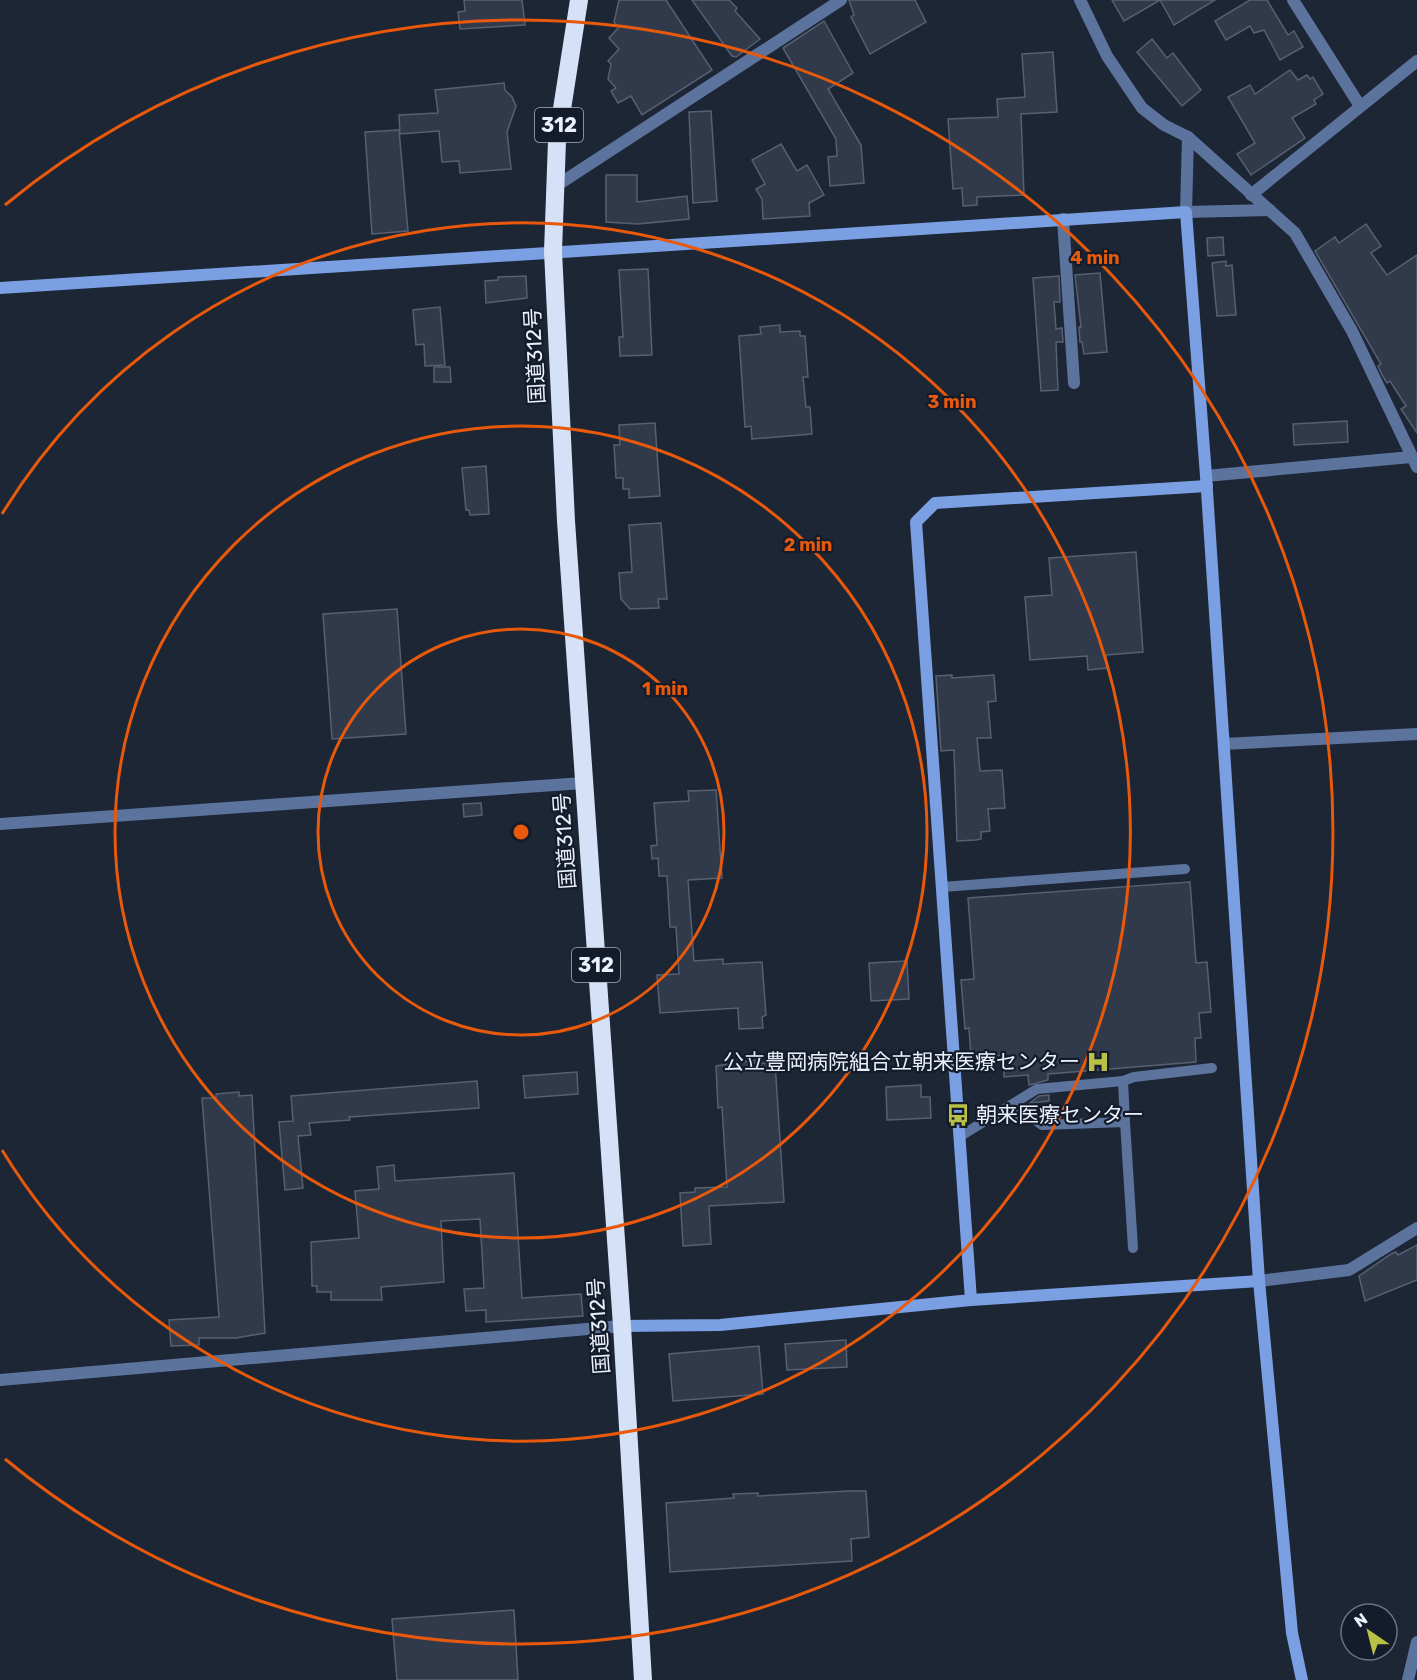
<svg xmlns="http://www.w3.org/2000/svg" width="1417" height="1680" font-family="Rubik,'Noto Sans JP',sans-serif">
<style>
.building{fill:#313a4b;stroke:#566072;stroke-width:1.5}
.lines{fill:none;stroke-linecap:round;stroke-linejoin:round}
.lane{stroke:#5c739e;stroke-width:10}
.street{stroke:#5c739e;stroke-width:12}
.secondary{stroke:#7a9fe3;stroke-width:12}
.highway{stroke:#d5e1f7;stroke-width:18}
.ring{fill:none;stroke:#e8590c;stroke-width:3}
.labels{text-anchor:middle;stroke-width:4.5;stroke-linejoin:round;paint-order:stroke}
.shield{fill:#141c2b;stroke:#aab1bd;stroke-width:1.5}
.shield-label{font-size:20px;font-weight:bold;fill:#ebf1fc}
.street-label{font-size:21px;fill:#ebf1fc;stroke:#141c2b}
.poi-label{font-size:21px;fill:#ebf1fc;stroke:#141c2b;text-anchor:end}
.centre{fill:#e8590c;stroke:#141c2b;stroke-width:3}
.ring-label{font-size:18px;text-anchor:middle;font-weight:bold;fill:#e8590c;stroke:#141c2b;stroke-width:4.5;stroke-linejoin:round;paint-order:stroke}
</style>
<rect width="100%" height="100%" fill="#1d2635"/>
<g class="building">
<polygon points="464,0 522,0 525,25 460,29 458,12 465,11"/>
<polygon points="619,0 666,0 712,70 642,115 631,96 618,103 611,91 616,88 608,79 611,64 608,61 619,49 609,38 619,27 614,22"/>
<polygon points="692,0 729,0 737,8 735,11 760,39 736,57 732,56"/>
<polygon points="849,0 915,0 926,22 870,54 851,17 854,15"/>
<polygon points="1112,0 1215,0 1174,25 1160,0 1124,21"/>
<polygon points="1250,0 1267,0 1288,35 1294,31 1303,47 1280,60 1264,30 1254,33 1250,26 1226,40 1215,21"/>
<polygon points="824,21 853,73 828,89 861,145 864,183 830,186 828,157 837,156 836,139 783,48"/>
<polygon points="1152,39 1167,58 1173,53 1201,90 1182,106 1137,52"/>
<polygon points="1053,52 1057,112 1021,114 1024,195 977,197 977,205 963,206 962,188 953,189 948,119 998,117 997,99 1025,97 1022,54"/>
<polygon points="1290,70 1298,80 1307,75 1310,79 1313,77 1323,94 1314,100 1316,104 1292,118 1305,138 1251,175 1237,154 1255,143 1228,97 1250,85 1255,94"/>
<polygon points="504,83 505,90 512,97 516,106 507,132 511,169 460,173 459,161 442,162 439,131 400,134 399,115 438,113 435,90"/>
<polygon points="711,111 717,201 693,203 689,112"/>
<polygon points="399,130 408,231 372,234 365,132"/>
<polygon points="781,144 797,171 807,165 824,195 809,203 810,216 763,219 762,199 756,189 765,184 752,160"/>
<polygon points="606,175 637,175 637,202 687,196 689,219 638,224 606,222"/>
<polygon points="1366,224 1381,246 1371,253 1387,275 1417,255 1417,433 1401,409 1406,406 1390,381 1387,383 1382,375 1378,366 1381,364 1315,251 1335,237 1339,243"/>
<polygon points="1223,237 1224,255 1208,256 1207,238"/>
<polygon points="1226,261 1226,266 1232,265 1236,315 1217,316 1212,263"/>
<polygon points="648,269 652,355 620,356 619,337 623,337 619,270"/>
<polygon points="1100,273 1107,352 1084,354 1082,342 1080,342 1079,327 1081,327 1075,275"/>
<polygon points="526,276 527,298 486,303 485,281 498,280 498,277"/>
<polygon points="1059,276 1060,302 1054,302 1056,329 1062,328 1063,342 1056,342 1058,390 1041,391 1033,278"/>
<polygon points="440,307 445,365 425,366 424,344 416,345 413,310"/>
<polygon points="780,325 780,332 800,331 800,336 805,336 808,377 803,377 806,407 810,407 812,434 752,439 751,426 745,427 739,336 761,334 760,327"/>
<polygon points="434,367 450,367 451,382 434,382"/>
<polygon points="1347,421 1348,442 1294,445 1293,424"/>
<polygon points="655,423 660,496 629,498 629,489 623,489 623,478 616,478 614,445 620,445 619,425"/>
<polygon points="486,466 489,514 470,515 469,510 466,510 462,468"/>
<polygon points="661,523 667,599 658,599 659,608 630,609 621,599 619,573 632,572 629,525"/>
<polygon points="1136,552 1143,652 1106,655 1107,668 1088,670 1087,656 1030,660 1025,597 1052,595 1049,558"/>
<polygon points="397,609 406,734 332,739 323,614"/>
<polygon points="952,675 952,678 994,675 996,701 988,702 991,738 977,738 980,771 1002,770 1005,808 988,809 990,831 981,832 981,839 976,840 957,841 954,750 941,751 936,676"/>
<polygon points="716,790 722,878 688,880 694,961 723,959 723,964 762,962 766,1015 762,1017 763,1028 739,1029 738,1008 660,1013 657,975 679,974 676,927 670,927 667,876 659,876 658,858 652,859 651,846 657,845 654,803 689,801 688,791"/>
<polygon points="481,803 482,815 464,817 463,804"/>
<polygon points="1190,882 1196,963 1207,962 1211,1012 1199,1013 1201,1038 1195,1038 1196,1062 1048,1074 1048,1080 1029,1085 1028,1075 1004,1077 1003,1055 971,1058 969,1028 965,1029 961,980 974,979 968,898"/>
<polygon points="907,961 909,999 871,1001 869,963"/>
<polygon points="755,1060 755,1064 775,1062 784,1202 709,1206 711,1244 683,1246 680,1193 695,1192 695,1188 727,1187 722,1107 718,1108 716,1066"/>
<polygon points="577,1072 578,1094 525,1098 523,1076"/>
<polygon points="477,1081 479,1108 349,1117 350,1120 309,1123 311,1135 298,1136 303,1188 285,1190 279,1122 293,1121 291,1096"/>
<polygon points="921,1085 921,1097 930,1097 931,1118 887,1120 886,1087"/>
<polygon points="239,1092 239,1096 252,1095 265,1333 236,1338 199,1338 199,1345 171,1346 169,1320 219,1317 202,1098 216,1098 216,1094"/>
<polygon points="1049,1095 1049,1101 1030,1103 1039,1096"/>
<polygon points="394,1165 395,1181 514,1173 522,1298 581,1294 583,1316 486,1322 486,1310 466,1311 464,1289 484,1288 480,1219 441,1221 444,1282 381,1287 382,1300 331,1300 331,1292 317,1292 317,1286 312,1286 311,1242 359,1238 355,1191 379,1189 377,1167"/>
<polygon points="1417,1245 1417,1280 1365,1301 1359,1276 1391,1254 1396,1252 1398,1255"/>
<polygon points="846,1340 847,1367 787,1370 785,1344"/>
<polygon points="759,1346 763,1394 673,1401 669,1354"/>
<polygon points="848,1491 866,1491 869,1537 851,1539 852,1561 670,1572 666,1503 734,1498 733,1494 758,1493 758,1496"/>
<polygon points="514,1610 518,1680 397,1680 392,1619"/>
</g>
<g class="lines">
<g class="lane">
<polyline points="942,887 1185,869"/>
<polyline points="1123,1081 1134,1077 1212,1068"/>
<polyline points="1125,1122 1133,1248"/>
<polyline points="959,1137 1037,1089 1123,1081 1125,1122 1042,1125 1027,1114 994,1116"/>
</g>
<g class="street">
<polyline points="1080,0 1107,56 1142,108 1164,125 1188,137 1295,233 1352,331 1417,467"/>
<polyline points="1293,0 1360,106"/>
<polyline points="1188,137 1186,212 1270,210"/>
<polyline points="553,188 841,0"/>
<polyline points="1251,195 1417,61"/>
<polyline points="1063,219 1074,383"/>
<polyline points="1206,476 1411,457"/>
<polyline points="1224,744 1417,734"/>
<polyline points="0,824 583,783"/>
<polyline points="1259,1281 1349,1270 1417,1228"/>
<polyline points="0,1380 622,1326"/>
<polyline points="1408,1680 1417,1642"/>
</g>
<g class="secondary">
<polyline points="0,288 1186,212 1206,476 1259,1281 1292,1633 1302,1680"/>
<polyline points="971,1300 916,522 935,503 1207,486"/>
<polyline points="622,1326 720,1325 971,1300 1259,1281"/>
</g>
<polyline class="highway" points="579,0 557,141 553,251 566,521 622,1326 643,1680"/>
</g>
<g class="ring">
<circle cx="521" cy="832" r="203"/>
<circle cx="521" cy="832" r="406"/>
<path d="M2 514A609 609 0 1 1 2 1150"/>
<path d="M5 205A812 812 0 1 1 5 1459"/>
</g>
<defs>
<g id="hospital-bare" transform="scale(1.8)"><path d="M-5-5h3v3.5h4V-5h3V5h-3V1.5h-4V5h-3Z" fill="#b9c046" stroke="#141c2b" stroke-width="2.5" paint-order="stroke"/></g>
<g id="bus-bare" transform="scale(1.8)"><path d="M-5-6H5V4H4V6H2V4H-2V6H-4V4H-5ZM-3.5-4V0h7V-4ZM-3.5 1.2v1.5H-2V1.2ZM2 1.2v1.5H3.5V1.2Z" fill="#b9c046" stroke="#141c2b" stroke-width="2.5" paint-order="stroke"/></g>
</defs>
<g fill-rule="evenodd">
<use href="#hospital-bare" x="1098" y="1062"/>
<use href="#bus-bare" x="958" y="1115"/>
</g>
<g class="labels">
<g class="shield">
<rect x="535" y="108" width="48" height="34" rx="4.5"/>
<rect x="572" y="948" width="48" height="34" rx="4.5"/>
</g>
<g class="shield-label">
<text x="559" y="132">312</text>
<text x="596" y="972">312</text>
</g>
<g class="street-label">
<text transform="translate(535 356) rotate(-93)" y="7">国道312号</text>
<text transform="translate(565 841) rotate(-94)" y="7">国道312号</text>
<text transform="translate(599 1326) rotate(-94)" y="7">国道312号</text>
</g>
<g class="poi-label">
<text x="1080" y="1069">公立豊岡病院組合立朝来医療センター</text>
<text x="976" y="1122" text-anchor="start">朝来医療センター</text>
</g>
</g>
<circle cx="521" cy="832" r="9" class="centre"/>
<g class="ring-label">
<text x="1095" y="264">4 min</text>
<text x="952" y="408">3 min</text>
<text x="808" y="551">2 min</text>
<text x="665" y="695">1 min</text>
</g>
<g transform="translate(1369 1632) rotate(325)"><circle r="28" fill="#141c2b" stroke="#6a717f" stroke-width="1.5"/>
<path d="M0-4.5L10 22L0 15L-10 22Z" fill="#b9c046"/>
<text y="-9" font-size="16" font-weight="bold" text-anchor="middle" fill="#ebf1fc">N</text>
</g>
</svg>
